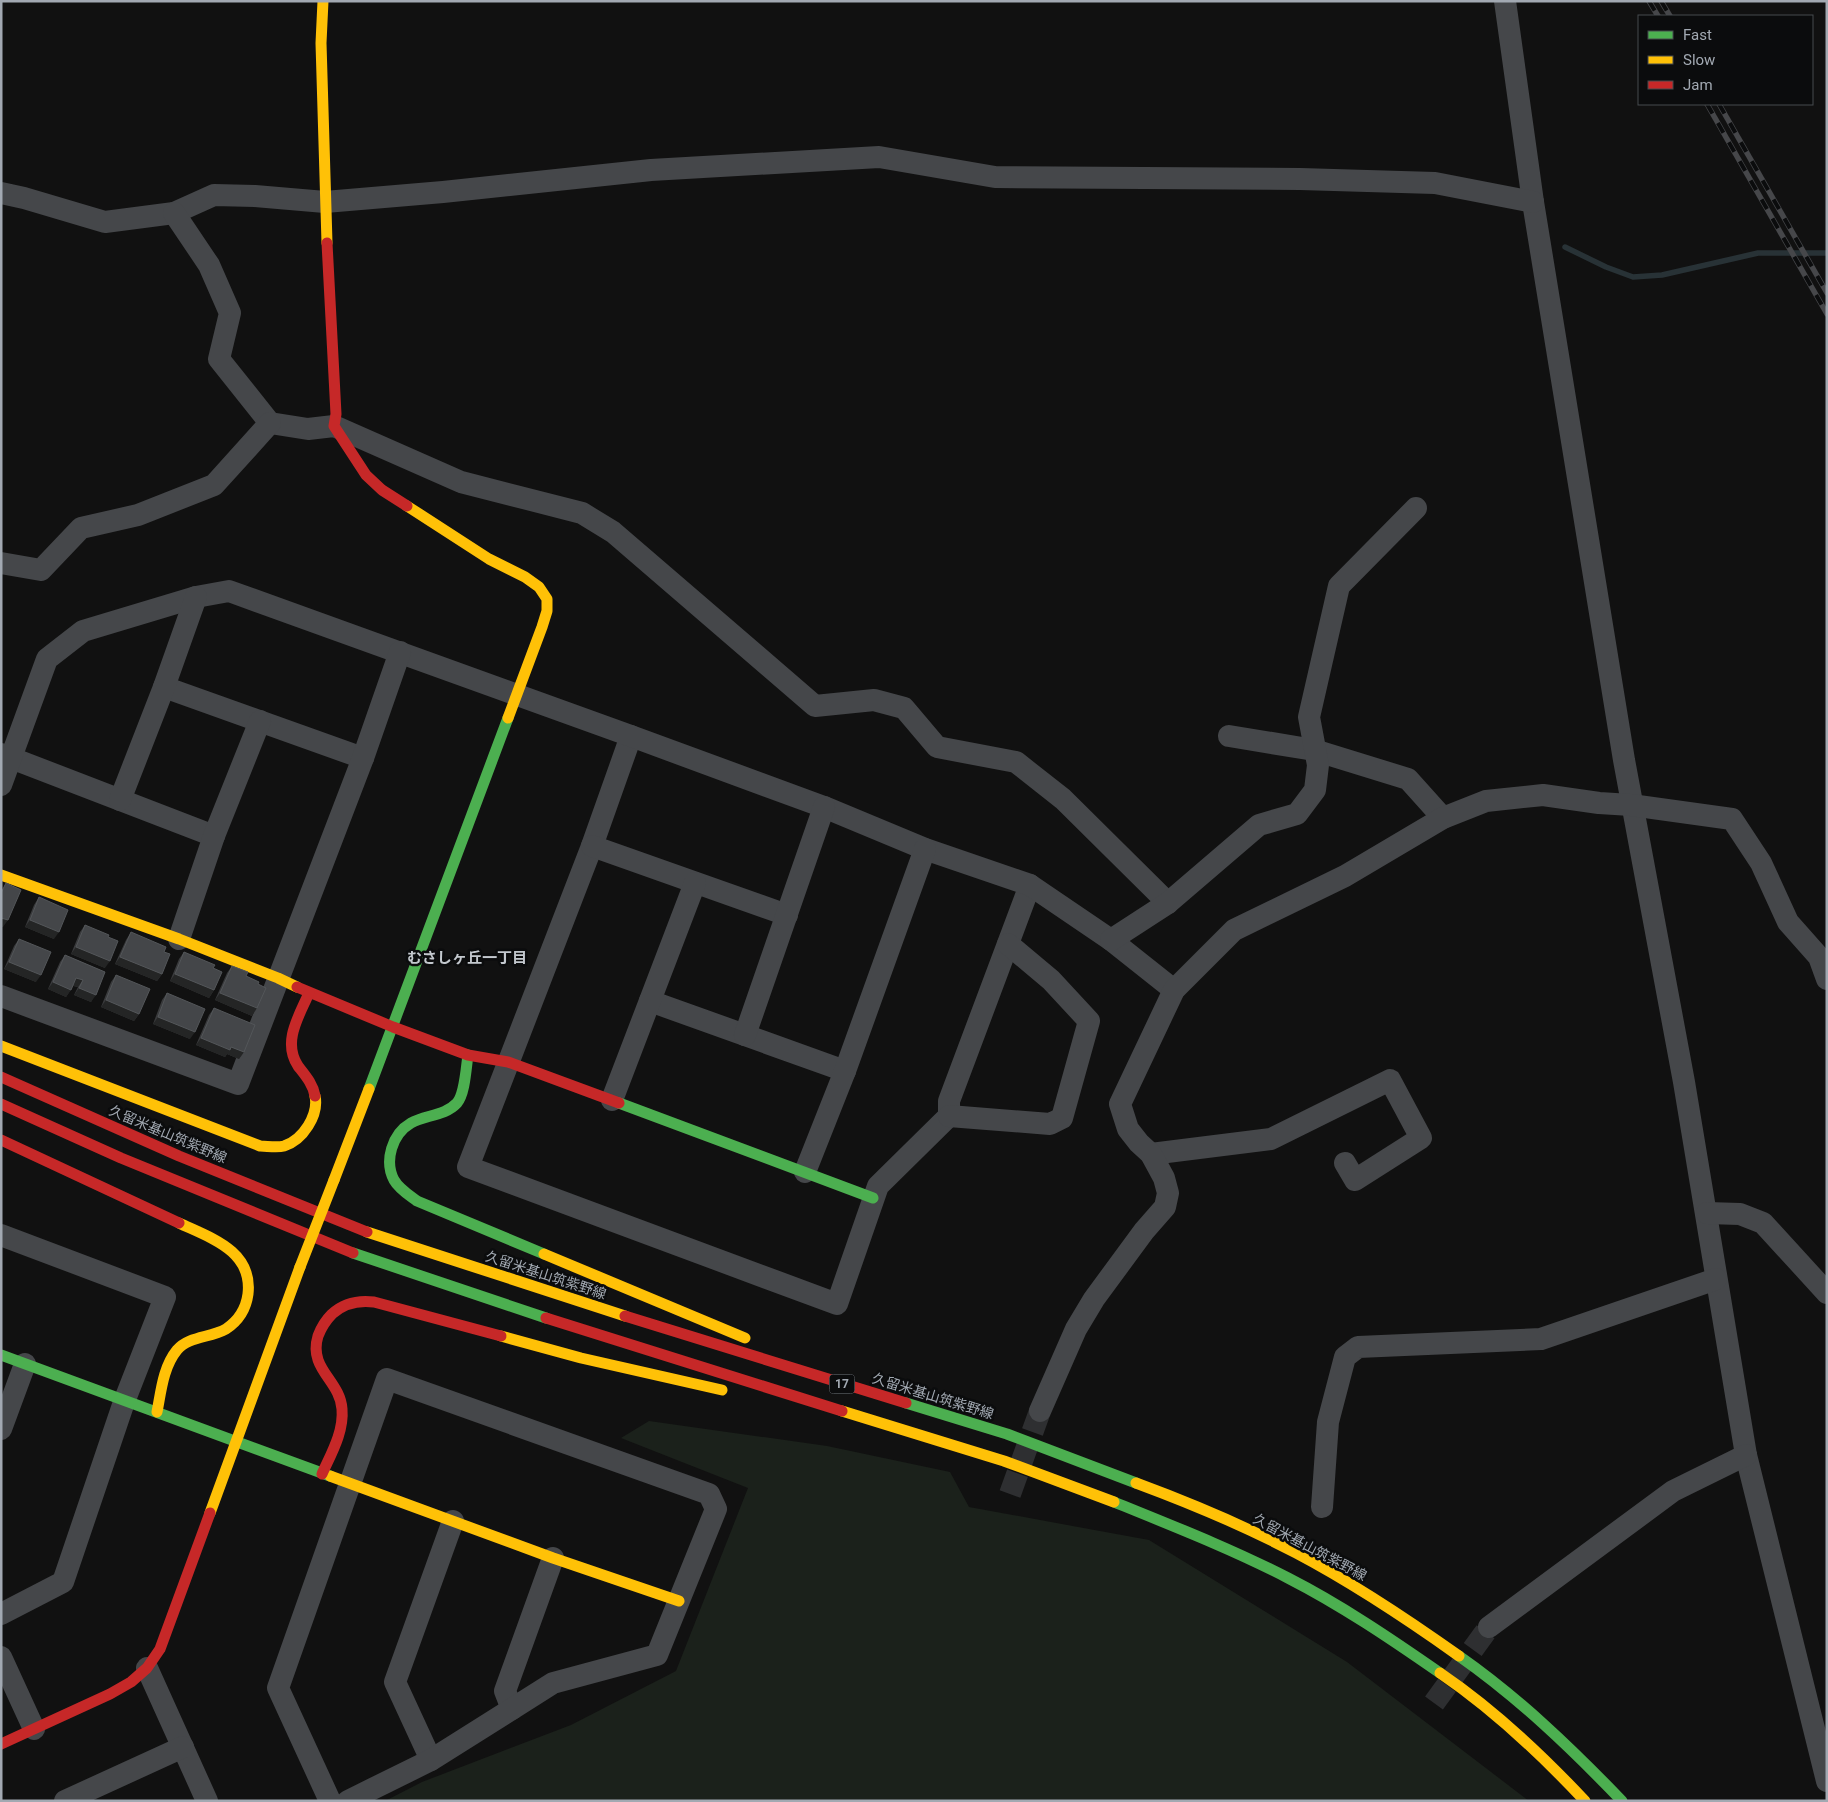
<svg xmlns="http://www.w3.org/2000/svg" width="1828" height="1802" font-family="Roboto,'Noto Sans JP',sans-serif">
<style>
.green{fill:#1b211b}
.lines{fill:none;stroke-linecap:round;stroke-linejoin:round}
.stream{stroke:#283236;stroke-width:5.5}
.street-tunnel{stroke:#2e2f31;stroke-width:22;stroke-dasharray:22 11;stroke-linecap:butt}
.street{stroke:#45474a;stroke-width:22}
.fast{stroke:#4caf50;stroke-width:11}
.slow{stroke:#ffc107;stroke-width:11}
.jam{stroke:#c62828;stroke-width:11}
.rail-casing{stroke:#46474a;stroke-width:5.5}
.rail{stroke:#0b0c0d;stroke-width:4;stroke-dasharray:11;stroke-linecap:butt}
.slow-bridge{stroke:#ffc107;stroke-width:11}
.wall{fill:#393a3c}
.shaded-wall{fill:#242525}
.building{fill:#444649;stroke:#535659}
.labels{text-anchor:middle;stroke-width:5;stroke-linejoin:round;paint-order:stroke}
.shield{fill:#0b0c0d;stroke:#757a80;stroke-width:1}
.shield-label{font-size:12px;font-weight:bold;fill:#a2a9b2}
.street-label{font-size:14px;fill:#a2a9b2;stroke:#0b0c0d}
.neighbourhood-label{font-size:15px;font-weight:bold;fill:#c3c8ce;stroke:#0b0c0d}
</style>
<rect width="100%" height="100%" fill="#111"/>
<polygon class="green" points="649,1421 827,1446 950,1472 969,1507 1149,1540 1347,1662 1529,1801 385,1801 422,1782 571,1725 676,1671 748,1488 621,1438"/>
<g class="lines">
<polyline class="stream" points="1565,247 1606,267 1633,277 1662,275 1758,253 1827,253"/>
<g class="street-tunnel">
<polyline points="1010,1494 1040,1411"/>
<polyline points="1434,1703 1489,1627"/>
</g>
<g class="street">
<polyline points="1505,1 1533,202 1624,760 1684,1082 1746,1455 1827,1781"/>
<polyline points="1,193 24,198 105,222 174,213 214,195 255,196 325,202 443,192 651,170 879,157 995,177 1300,179 1435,183 1533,202"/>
<polyline points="174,213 209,265 230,313 219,359 270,423 308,429 334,426 461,482 582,513 613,532 815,706 874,700 904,708 937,747 1016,762 1063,799 1168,903"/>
<polyline points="1,563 41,570 81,528 138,515 214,485 270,423"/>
<polyline points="164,687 363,758"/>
<polyline points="631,736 592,846 468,1167 837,1304 878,1186 949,1116 949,1101 1030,885"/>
<polyline points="1229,736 1314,750 1408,779 1443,818"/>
<polyline points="1,754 214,836"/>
<polyline points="1,785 47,659 83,631 196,597 229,591 631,736 824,807 925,849 1030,885 1111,940 1174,990"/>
<polyline points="120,800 164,687 196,597"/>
<polyline points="592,846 787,915"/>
<polyline points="179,939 214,836 260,721"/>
<polyline points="1111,940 1168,903 1259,825 1297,814 1315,790 1318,765 1309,717 1339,586 1416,508"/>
<polyline points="1,996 238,1084 363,758 400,652"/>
<polyline points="650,1001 845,1071"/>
<polyline points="745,1035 824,807"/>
<polyline points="612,1100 695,883"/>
<polyline points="949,1116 1050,1124 1062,1118 1089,1021 1051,980 1008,944"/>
<polyline points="1151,1154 1271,1139 1390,1080 1421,1138 1355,1180 1345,1163"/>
<polyline points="805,1172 845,1071 925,849"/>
<polyline points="1707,1213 1740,1214 1763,1223 1827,1293"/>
<polyline points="1,1235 165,1297 124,1402 63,1582 1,1614"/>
<polyline points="1040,1411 1076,1329 1094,1299 1144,1231 1165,1207 1168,1193 1164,1178 1151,1154 1139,1143 1128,1129 1120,1104 1174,990 1234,930 1345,876 1443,818 1486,801 1543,795 1599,803 1631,805 1732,819 1761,863 1788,922 1819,957 1827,979"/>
<polyline points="1,1429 25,1364"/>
<polyline points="1322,1507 1328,1422 1345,1357 1358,1347 1541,1339 1716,1279"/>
<polyline points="1489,1627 1673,1491 1746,1455"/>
<polyline points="1,1657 34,1729"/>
<polyline points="147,1668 207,1801"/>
<polyline points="512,1709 505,1691 553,1558"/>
<polyline points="431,1760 395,1682 453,1521"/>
<polyline points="65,1801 183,1747"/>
<polyline points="330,1801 278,1688 387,1379 709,1494 716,1509 657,1655 553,1683 431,1760 348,1801"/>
</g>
<g class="fast">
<path d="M468,1055C466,1068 465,1094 457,1103C445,1116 425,1115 411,1123C392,1134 384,1161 394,1180C399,1189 409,1195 417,1201L544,1254"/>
<polyline points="369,1089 508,718"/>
<polyline points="619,1103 873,1198"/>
<polyline points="353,1253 546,1318"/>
<polyline points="1,1355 330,1476"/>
<polyline points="906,1403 1007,1434 1136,1483"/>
<path d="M1114,1502C1173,1526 1232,1549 1288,1578C1341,1605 1391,1639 1440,1673"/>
<path d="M1459,1656C1519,1698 1572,1749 1622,1801"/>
</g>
<g class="slow">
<polyline points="323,1 321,43 327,243"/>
<polyline points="407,506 489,559 525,577 539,587 547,599 547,611 542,627 508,718"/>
<polyline points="1,875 179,939 278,978 297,987"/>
<path d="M1,1046L260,1146C267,1146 277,1148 284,1146C303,1140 319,1115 315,1096"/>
<polyline points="334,1180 369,1089"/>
<polyline points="367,1232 625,1316"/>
<polyline points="544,1254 745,1338"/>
<polyline points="501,1336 581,1358 722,1390"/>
<polyline points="842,1411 1004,1461 1114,1502"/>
<path d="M157,1412C161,1392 163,1367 177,1350C189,1336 210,1338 226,1329C238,1321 246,1309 248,1294C253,1251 211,1238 179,1223"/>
<polyline points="330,1476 553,1558 679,1601"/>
<path d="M1136,1483C1190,1503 1245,1526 1296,1553C1353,1583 1407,1619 1459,1656"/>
<polyline points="210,1513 300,1267"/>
<path d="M1440,1673C1493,1709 1541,1754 1585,1801"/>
</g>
<g class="jam">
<polyline points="327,243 336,414 334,426 366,475 382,490 407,506"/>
<polyline points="297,987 393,1027 468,1055 508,1062 619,1103"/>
<path d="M309,993C299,1016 282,1042 298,1066C305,1075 313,1084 315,1096"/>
<polyline points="1,1077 179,1156 367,1232"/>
<polyline points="1,1104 121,1158 353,1253"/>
<polyline points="1,1140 179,1223"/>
<polyline points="625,1316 906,1403"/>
<polyline points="546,1318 842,1411"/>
<path d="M322,1474C331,1454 344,1432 342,1409C340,1380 308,1369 318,1336C321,1328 326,1320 332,1314C344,1303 358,1300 374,1302L501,1336"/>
<polyline points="1,1744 110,1694 131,1682 147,1668 160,1649 210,1513"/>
</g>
<g class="rail-casing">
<g id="rail">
<polyline points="1649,1 1658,16"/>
<polyline points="1661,1 1670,16"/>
<polyline points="1707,104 1827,314"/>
<polyline points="1719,104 1827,293"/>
</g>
</g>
<use href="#rail" class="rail"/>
<polyline class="slow-bridge" points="300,1267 334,1180"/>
</g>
<g class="wall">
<polygon points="39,897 54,939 25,927 34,905"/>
<polygon points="85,925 108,937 105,968 71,954 80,932"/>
<polygon points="131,932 164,952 162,974 157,981 115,964 126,940"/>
<polygon points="19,939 36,982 4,969 14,946"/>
<polygon points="184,952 213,968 214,990 209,998 170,981 179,959"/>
<polygon points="65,955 105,972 91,1002 74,995 78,987 73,986 66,997 48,989 60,962"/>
<polygon points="232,966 258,984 252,1016 215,1000 227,973"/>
<polygon points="116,975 139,1014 134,1021 101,1007 111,982"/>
<polygon points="167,993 190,1039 153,1024 162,1000"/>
<polygon points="214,1008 244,1052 239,1059 227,1054 225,1057 196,1045 209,1015"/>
</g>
<g class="shaded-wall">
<polygon points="1,918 8,920 3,927 1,927"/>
<polygon points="30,920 59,932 54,939 25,927"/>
<polygon points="76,947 110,961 105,968 71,954"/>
<polygon points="120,957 162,974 157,981 115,964"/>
<polygon points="9,962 41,975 36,982 4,969"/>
<polygon points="175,974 214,990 209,998 170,981"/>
<polygon points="76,978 83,980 78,987 71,985"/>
<polygon points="53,982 71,990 66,997 48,989"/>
<polygon points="79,988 96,995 91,1002 74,995"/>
<polygon points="220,993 257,1008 252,1016 215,1000"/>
<polygon points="106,1000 139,1014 134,1021 101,1007"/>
<polygon points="158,1017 195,1032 190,1039 153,1024"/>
<polygon points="201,1038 231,1047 244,1052 239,1059 227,1054 225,1057 196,1045"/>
</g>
<g class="building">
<polygon points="6,883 21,890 8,920 1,918 1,893"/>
<polygon points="39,897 68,910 59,932 30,920"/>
<polygon points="85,925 109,935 108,937 118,941 110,961 76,947"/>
<polygon points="131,932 166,947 164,952 170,954 162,974 120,957"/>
<polygon points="19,939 51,952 41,975 9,962"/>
<polygon points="184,952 215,965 213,968 222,972 214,990 175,974"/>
<polygon points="65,955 105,972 96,995 79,988 83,980 76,978 71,990 53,982"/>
<polygon points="232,966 248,972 246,976 259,982 258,984 266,988 257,1008 220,993"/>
<polygon points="116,975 150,989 139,1014 106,1000"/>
<polygon points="167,993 205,1009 195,1032 158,1017"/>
<polygon points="214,1008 255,1025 244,1052 231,1047 230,1050 201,1038"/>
</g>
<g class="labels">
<rect class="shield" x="829.5" y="1374.5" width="25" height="19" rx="4"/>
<g class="shield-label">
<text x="842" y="1388">17</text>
</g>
<g class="street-label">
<text transform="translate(168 1134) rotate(23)" y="5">久留米基山筑紫野線</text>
<text transform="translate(546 1275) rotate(18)" y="5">久留米基山筑紫野線</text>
<text transform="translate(933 1396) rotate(17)" y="5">久留米基山筑紫野線</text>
<text transform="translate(1310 1547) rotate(28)" y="5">久留米基山筑紫野線</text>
</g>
<g class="neighbourhood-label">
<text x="467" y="963">むさしヶ丘一丁目</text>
</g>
</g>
<rect width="1828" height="1802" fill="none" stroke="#a2a9b2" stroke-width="5"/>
<rect x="1638" y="15" width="175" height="90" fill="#0b0c0d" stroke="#474b4f"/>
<rect x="1648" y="31" width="25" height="8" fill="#4caf50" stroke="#474b4f"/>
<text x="1683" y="40" font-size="15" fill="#a2a9b2">Fast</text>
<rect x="1648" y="56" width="25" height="8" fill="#ffc107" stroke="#474b4f"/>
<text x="1683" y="65" font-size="15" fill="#a2a9b2">Slow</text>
<rect x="1648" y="81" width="25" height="8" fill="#c62828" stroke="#474b4f"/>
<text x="1683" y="90" font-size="15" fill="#a2a9b2">Jam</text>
</svg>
